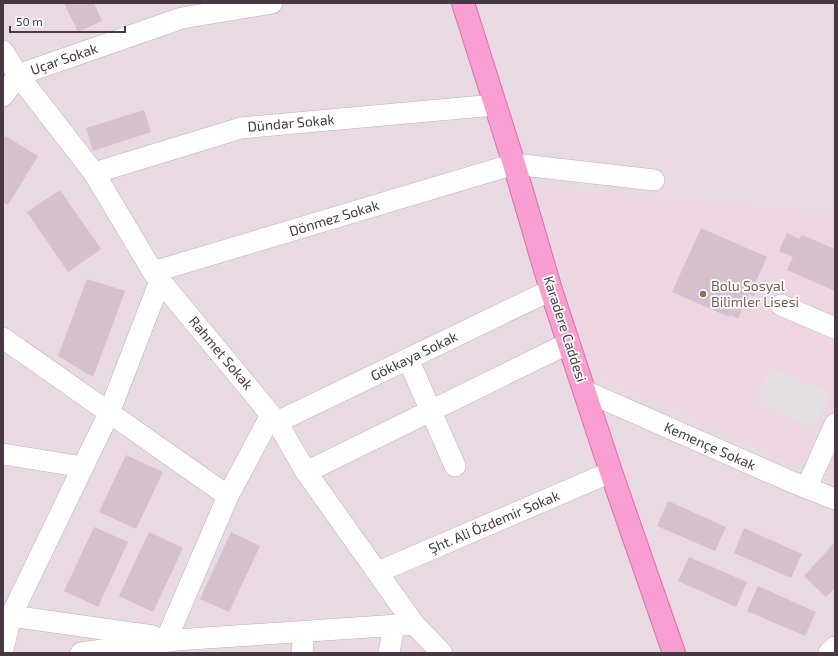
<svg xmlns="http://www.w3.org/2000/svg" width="838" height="656" font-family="'Exo 2',sans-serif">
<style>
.residential{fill:#e8d9e2}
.education{fill:#edd5e2}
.parking{fill:#e3dee2}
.building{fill:#d5c0ce}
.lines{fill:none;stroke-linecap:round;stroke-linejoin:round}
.minor-casing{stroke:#c0adb9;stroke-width:22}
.major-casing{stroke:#df6eae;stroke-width:24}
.minor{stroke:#fff;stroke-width:21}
.major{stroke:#f99ed1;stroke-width:22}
.education-dot{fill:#8d6e63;stroke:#fff;stroke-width:1.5}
.labels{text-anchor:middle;stroke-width:3.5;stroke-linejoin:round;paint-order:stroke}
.street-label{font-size:14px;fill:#483843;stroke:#fff}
.education-label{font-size:14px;fill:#785e54;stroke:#fff;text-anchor:start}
</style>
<rect width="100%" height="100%" fill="#f4eaf0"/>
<rect class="residential" x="3" y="3" width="832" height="650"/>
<polygon class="education" points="539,187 835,214 835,480 595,374"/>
<polygon class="parking" points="770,367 831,393 815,428 754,403"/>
<g class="building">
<polygon points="64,3 94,3 102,21 78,32"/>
<polygon points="144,110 151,132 93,151 86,128"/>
<polygon points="5,136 38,156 8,205 3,202 3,140"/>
<polygon points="60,190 101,249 68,272 27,212"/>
<polygon points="701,228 767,257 755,283 759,285 754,296 749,294 738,319 730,315 729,317 672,292"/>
<polygon points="787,233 799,239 802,235 835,249 835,291 787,270 793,257 779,251"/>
<polygon points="87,279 125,291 93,377 58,356"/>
<polygon points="126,455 163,472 136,529 99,512"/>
<polygon points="668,501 726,527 715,551 657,526"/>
<polygon points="94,527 128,542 98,607 64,591"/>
<polygon points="744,528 802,554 791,578 734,553"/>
<polygon points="149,532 183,548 153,612 119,596"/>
<polygon points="231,532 260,546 229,612 200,599"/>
<polygon points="835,542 835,588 826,597 804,576"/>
<polygon points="689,557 747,582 736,607 678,581"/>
<polygon points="758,586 816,612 805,636 747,611"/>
</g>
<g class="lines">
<g class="minor-casing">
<g id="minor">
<polyline points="3,51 18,75 94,173 153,272 277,422 306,472 414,624 442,653"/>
<polyline points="3,96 18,75 182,18 272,3"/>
<polyline points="94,173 241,128 495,105"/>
<polyline points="153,272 514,164 654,180"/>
<polyline points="781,305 835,328"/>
<polyline points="3,338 228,496 167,638"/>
<polyline points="408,359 455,466"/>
<polyline points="585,391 792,482 835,499"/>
<polyline points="277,422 551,290"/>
<polyline points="3,454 83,467"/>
<polyline points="306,472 569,343"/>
<polyline points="807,487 835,424"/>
<polyline points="228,496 271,415"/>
<polyline points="378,572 611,472"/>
<polyline points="3,616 11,616 153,636"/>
<polyline points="3,649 11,616 109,413 160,281"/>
<polyline points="81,653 176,640 414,624"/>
<polyline points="302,653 304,632"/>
<polyline points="389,653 394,626"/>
<polyline points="829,653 835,647"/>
</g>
</g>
<g class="major-casing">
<polyline id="major" points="463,3 514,164 551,290 611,472 674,653"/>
</g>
<use href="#minor" class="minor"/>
<use href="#major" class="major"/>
</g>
<circle class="education-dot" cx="703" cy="294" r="4"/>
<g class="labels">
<g class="street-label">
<text transform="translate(64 59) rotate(-19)" y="5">Uçar Sokak</text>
<text transform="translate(291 123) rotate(-5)" y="5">Dündar Sokak</text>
<text transform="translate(334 218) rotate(-17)" y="5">Dönmez Sokak</text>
<text transform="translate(565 329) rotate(72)" y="5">Karadere Caddesi</text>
<text transform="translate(221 353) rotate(50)" y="5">Rahmet Sokak</text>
<text transform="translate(414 356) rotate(-26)" y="5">Gökkaya Sokak</text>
<text transform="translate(710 446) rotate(24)" y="5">Kemençe Sokak</text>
<text transform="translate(494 522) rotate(-23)" y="5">Şht. Ali Özdemir Sokak</text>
</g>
<g class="education-label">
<text x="711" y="291">Bolu Sosyal<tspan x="711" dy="16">Bilimler Lisesi</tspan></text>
</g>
</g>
<rect width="838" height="656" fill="none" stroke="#483843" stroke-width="8"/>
<path d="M10 26v6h115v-6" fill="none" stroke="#483843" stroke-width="2"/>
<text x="16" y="26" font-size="12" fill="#483843" stroke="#ffffff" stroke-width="3" paint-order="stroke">50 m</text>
</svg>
